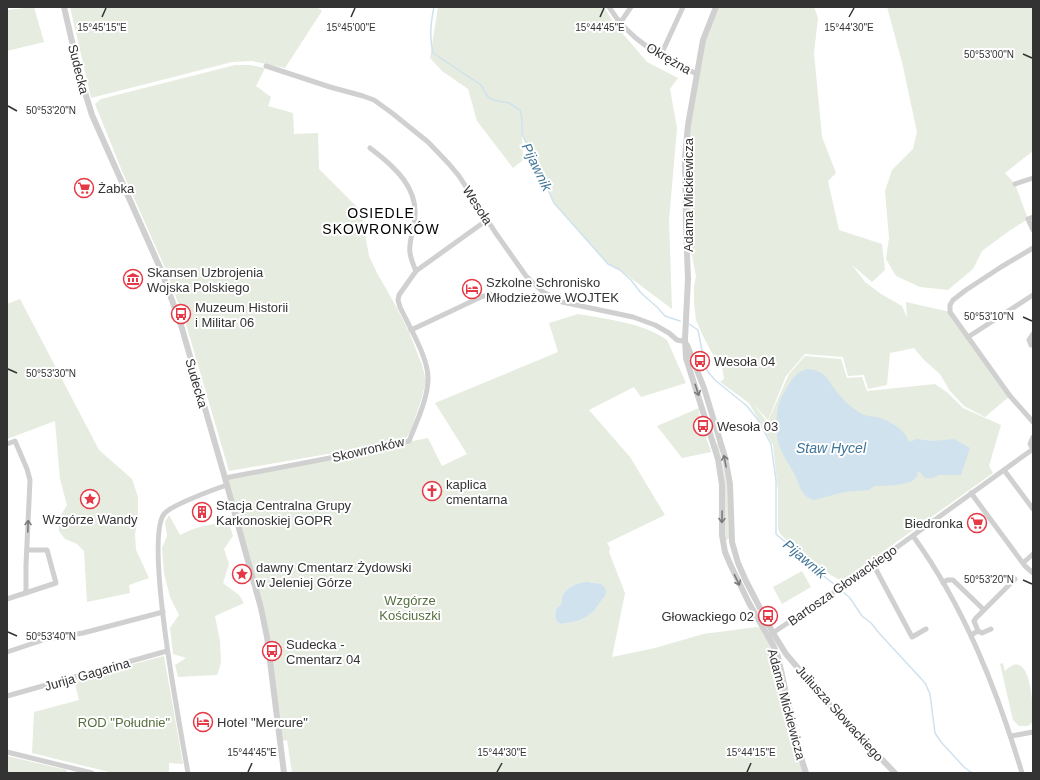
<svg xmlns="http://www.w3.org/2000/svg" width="1040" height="780" font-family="Helvetica,sans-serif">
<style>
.green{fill:#e6ecdf;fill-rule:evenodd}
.water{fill:#cfe2ee}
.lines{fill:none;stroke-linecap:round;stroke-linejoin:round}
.stream{stroke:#cfe2ee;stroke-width:1.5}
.minor{stroke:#d0d0d0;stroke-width:5}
.tertiary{stroke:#d0d0d0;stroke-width:6}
.oneway{stroke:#7a7a7a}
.ticks{fill:none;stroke:#333;stroke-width:1.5}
.labels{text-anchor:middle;stroke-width:4;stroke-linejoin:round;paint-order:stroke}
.street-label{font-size:13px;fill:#333;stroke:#fff}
.poi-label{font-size:13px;fill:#333;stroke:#fff;text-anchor:start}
.park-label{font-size:13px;fill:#56703f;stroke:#fff}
.water-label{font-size:14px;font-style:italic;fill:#3f7597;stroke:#fff}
.neighbourhood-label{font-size:14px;letter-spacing:1px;fill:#000;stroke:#fff}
.ticks-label{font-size:10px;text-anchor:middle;fill:#333;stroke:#fff;stroke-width:4;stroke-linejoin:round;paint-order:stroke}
</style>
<rect width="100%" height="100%" fill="#fff"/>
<g class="green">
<polygon points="34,7 44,42 7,51 7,10"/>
<polygon points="70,7 317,7 322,11 285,68 252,61 232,62 91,98"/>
<polygon points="438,7 604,7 613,22 647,62 678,78 670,89 677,128 669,220 672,309 620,270 608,264 554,203 522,134 523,160 513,168 477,121 468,89 442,71 430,58"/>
<path d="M716,7H814L818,18L814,53L822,137L836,173L828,181L839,230L882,244L885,270L872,282L852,265L865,282L881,294L902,306L907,318L906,302L950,312L1010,396L985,417L964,406L950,391L940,374L924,360L914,348L890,353L887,385L868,389L864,375L848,376L843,357L805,354L786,376L768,420L753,404L765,419L768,421L789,374L805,356L841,359L847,378L862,377L867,391L935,384L948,393L963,408L1001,425L989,466L993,473L842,581C818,570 801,552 781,535L778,529V491L773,445L749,403L720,382L724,379L722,365L712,353L704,338L696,320L694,303V287L696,276L686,226L685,157L703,40Z"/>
<polygon points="887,7 1033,7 1033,151 1005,173 1015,184 1028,219 1009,231 982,251 973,269 948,290 920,287 896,276 886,259 889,238 885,191 892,170 913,149 917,132 902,62"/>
<polygon points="235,65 250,65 265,68 256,86 271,97 268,106 293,113 294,134 318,133 319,169 358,208 362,217 369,256 377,273 397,308 409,332 422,365 426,380 422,397 411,431 406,438 385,444 229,471 186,324 166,270 122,171 95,104 101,99"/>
<polygon points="20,299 99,450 132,479 138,497 138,517 135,534 136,550 149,578 129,585 130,593 87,602 84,551 77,544 65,539 59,531 58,520 67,505 60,479 55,421 7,439 7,304"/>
<path d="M578,314C606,319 644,323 667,340L686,383L641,397L634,387L589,410L630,457L665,515L607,543L610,548L609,552L625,593L612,657L655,648L703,634L757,627L763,629L774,655L806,773H292L287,740L280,742L269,650L225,478L428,438L442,466L467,454L435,403L558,352L549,323ZM588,582L596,583L606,589L605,596L594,611L586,617L578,621L561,624L558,623L555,618L556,609L562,603C560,589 577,582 588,582Z"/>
<path d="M699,408C699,425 707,437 711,452L682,458L657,426Z"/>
<polygon points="718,443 727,484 729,538 727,540 725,539 716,444"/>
<path d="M169,515L180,535C195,527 212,523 229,523L233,536L224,549L229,564L223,583L239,595L244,603L215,616L220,641L221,663L217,675L178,677L175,665L186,658L173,654L170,628L179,615L170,597L164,573L162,548L167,536L165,522Z"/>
<polygon points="802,571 811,587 782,604 773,587"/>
<polygon points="164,656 183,764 169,763 169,771 166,773 113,773 32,753 34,712 79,700 74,680"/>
<path d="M1003,663L1005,671C1032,644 1033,710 1033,722L1028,726H1019L1013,720L1000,664Z"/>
<polygon points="7,756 67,770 66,773 7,773"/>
</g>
<g class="water">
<path d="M807,369C825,370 827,379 837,392C843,400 853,409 862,414C868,417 875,416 880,418C890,421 905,430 908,440L910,442L916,439L933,441L954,439L970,448L961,475H939L933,478H925L920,472H918C917,477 915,480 910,482C902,485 882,486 874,486L869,490L844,492L814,500C802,497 800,487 796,477C790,465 781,454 778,441C776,433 776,416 778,407C780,398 791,379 798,373C801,371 804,370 807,369Z"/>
<path d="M588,582L601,584L606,589V592L605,596L594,611L586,617L578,621L561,624L558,623L555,618L556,609L562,603C560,589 577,582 588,582Z"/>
</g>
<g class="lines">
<g class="stream">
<path d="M434,7C431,21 429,38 433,53L481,85L488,97L493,100L509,103L520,110L522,119V134L554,203L608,264L620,270L631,280L641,293L657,307L665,316L680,321"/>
<polyline points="689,324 698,330 705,366 708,372 715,380 747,406 758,420 771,444 776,480 776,534 826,578 838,587"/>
<polyline points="841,590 850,598 862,616 871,623 879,633 925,683 930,694 935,733 941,742 964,767 972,773"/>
</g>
<g class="minor">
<path d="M609,7C629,40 662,58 697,74"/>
<polyline points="620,23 631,7"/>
<polyline points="660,57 683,7"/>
<polyline points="266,66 330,87 363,96 374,100 392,113 428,142 449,164 459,176 495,232 526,276 543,292 562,302 633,317 655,325 669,333 677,340 682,341 685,339"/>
<path d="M370,148C394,166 421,189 414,223C410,246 406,249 416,271"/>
<polyline points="1015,184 1033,178"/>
<polyline points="1033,217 1028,219 1033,230"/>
<polyline points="1033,248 1001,267 966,290 953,300 950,305 950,312 1010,396 1033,422"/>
<polyline points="411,330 481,297 490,294"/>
<polyline points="968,337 1033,295"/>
<polyline points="1031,345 1029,340 1033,334"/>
<polyline points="1033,437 1030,444 1033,449"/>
<polyline points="7,444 15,441 27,469 30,480 26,565 26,593"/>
<polyline points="1004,470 1033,509"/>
<path d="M225,478L382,448L409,441C416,424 428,398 428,379C429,359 409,326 400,307L398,300L399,295L416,271L487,220"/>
<polyline points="971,493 1025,566 1033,573"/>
<path d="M913,536C964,606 997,690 1022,773"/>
<polyline points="1023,563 1033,554"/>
<polyline points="873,564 912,637 926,629"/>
<polyline points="943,583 947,580 953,580 983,609"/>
<polyline points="7,599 56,583 47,550 27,550"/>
<polyline points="978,631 982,633 991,629"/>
<polyline points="771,634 839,589 1033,449"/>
<polyline points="971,635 978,631 974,621 976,618 1015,579"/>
<polyline points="7,652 46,639 83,633 163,612"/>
<polyline points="7,696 167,651"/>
<polyline points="1011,736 1033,732"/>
<polyline points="7,752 92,773"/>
<path d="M188,773C181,732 144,541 164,514C169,506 215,489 227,485"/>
</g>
<g class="tertiary">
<polyline points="64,7 80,76 92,115 161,270 181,325 225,478 261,608 267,637 284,773"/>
<polyline points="716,7 703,40 688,125 685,157 686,226 688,279 685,339 686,358 718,459 722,485 722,535 725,552 731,566 749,603 773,645 778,657 798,748 806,773"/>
<polyline points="687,345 704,388 725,457 730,484 732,542 738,563 746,581 773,633 786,654 834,710 895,773"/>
</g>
</g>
<defs><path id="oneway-shaft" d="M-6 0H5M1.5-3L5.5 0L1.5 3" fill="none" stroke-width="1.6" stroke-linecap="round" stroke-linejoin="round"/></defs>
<g class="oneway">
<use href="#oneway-shaft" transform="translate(697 390) rotate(72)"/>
<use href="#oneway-shaft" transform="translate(725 461) rotate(-101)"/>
<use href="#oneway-shaft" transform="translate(722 517) rotate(91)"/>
<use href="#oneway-shaft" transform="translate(28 526) rotate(-88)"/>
<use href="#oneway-shaft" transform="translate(737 580) rotate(64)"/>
</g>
<path class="ticks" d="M102,17L106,8M351,17L355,8M600,17L604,8M849,17L854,8M1023,54L1032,58M8,106L17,111M1023,317L1032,321M8,369L17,373M1023,580L1032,584M8,632L17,636M248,772L252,763M497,772L502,763M747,772L751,763"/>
<defs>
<g id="supermarket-ring" transform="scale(1)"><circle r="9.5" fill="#fff" stroke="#e63946" stroke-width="1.5"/><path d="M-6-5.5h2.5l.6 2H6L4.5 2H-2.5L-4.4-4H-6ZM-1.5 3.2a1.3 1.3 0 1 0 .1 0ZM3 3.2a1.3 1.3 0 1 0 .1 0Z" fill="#e63946"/></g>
<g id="museum-ring" transform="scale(1)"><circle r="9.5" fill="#fff" stroke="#e63946" stroke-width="1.5"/><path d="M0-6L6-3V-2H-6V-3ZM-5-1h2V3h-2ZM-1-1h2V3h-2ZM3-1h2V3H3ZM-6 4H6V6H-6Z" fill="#e63946"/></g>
<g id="hotel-ring" transform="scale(1)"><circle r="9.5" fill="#fff" stroke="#e63946" stroke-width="1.5"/><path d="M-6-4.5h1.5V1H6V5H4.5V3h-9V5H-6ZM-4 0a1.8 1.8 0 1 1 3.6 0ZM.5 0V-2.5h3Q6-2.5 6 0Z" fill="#e63946"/></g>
<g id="bus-ring" transform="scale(1)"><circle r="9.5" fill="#fff" stroke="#e63946" stroke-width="1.5"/><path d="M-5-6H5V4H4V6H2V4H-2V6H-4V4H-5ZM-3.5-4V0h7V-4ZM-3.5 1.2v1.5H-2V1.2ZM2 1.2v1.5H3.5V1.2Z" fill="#e63946"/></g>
<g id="church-ring" transform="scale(1)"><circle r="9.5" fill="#fff" stroke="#e63946" stroke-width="1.5"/><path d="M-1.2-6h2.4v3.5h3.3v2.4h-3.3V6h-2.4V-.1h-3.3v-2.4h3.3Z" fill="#e63946"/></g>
<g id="sight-ring" transform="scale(1)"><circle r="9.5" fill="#fff" stroke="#e63946" stroke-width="1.5"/><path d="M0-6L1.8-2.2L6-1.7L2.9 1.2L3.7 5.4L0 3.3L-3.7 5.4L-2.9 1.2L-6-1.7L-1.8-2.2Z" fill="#e63946"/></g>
<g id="building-ring" transform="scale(1)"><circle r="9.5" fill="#fff" stroke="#e63946" stroke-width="1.5"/><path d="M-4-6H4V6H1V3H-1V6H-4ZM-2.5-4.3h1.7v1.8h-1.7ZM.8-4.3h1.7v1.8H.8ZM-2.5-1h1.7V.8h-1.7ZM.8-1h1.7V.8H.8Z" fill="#e63946"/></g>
</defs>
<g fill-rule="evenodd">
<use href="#supermarket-ring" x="84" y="188"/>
<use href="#museum-ring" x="133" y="279"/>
<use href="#hotel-ring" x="472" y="289"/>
<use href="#bus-ring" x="181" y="314"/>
<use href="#bus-ring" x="700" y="361"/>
<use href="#bus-ring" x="703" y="426"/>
<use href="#church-ring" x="432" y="491"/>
<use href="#sight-ring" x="90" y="499"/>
<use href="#building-ring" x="202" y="512"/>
<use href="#supermarket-ring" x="977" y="523"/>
<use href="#sight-ring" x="242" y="574"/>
<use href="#bus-ring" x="768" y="616"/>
<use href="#bus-ring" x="272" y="651"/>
<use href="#hotel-ring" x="203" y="722"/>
</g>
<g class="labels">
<g class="street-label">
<text transform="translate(669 58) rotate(30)" y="5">Okrężna</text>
<text transform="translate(79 69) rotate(76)" y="5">Sudecka</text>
<text transform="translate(688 195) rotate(-90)" y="5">Adama Mickiewicza</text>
<text transform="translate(478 205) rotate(57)" y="5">Wesoła</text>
<text transform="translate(197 383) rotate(74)" y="5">Sudecka</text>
<text transform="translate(368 449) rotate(-13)" y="5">Skowronków</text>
<text transform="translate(842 585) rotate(-35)" y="5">Bartosza Głowackiego</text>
<text transform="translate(87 674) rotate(-16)" y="5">Jurija Gagarina</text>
<text transform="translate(787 704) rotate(75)" y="5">Adama Mickiewicza</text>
<text transform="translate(840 713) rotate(48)" y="5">Juliusza Słowackiego</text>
</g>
<g class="poi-label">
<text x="98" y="193">Żabka</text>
<text x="147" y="277">Skansen Uzbrojenia<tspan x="147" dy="15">Wojska Polskiego</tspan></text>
<text x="486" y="287">Szkolne Schronisko<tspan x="486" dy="15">Młodzieżowe WOJTEK</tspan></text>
<text x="195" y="312">Muzeum Historii<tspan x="195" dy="15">i Militar 06</tspan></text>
<text x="714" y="366">Wesoła 04</text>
<text x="717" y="431">Wesoła 03</text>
<text x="446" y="489">kaplica<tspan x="446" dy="15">cmentarna</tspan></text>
<text x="216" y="510">Stacja Centralna Grupy<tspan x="216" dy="15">Karkonoskiej GOPR</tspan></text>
<text x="90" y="524" text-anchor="middle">Wzgórze Wandy</text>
<text x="963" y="528" text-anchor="end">Biedronka</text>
<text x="256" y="572">dawny Cmentarz Żydowski<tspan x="256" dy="15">w Jeleniej Górze</tspan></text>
<text x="754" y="621" text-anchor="end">Głowackiego 02</text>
<text x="286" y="649">Sudecka -<tspan x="286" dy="15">Cmentarz 04</tspan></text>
<text x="217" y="727">Hotel "Mercure"</text>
</g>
<g class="park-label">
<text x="410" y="605">Wzgórze<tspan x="410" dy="15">Kościuszki</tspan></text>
<text x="124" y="727">ROD "Południe"</text>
</g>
<g class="water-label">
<text transform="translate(537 167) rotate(64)" y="5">Pijawnik</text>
<text x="831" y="453">Staw Hycel</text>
<text transform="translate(805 559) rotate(40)" y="5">Pijawnik</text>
</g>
<g class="neighbourhood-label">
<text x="381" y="218">OSIEDLE<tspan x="381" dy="16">SKOWRONKÓW</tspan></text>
</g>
</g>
<g class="ticks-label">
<text x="102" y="31">15°45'15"E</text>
<text x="351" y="31">15°45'00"E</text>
<text x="600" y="31">15°44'45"E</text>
<text x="849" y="31">15°44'30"E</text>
<text x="989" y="58">50°53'00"N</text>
<text x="51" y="114">50°53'20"N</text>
<text x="989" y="320">50°53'10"N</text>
<text x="51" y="377">50°53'30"N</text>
<text x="989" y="583">50°53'20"N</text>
<text x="51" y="640">50°53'40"N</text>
<text x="252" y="756">15°44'45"E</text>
<text x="502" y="756">15°44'30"E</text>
<text x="751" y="756">15°44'15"E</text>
</g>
<rect width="1040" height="780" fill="none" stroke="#333333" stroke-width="16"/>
</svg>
